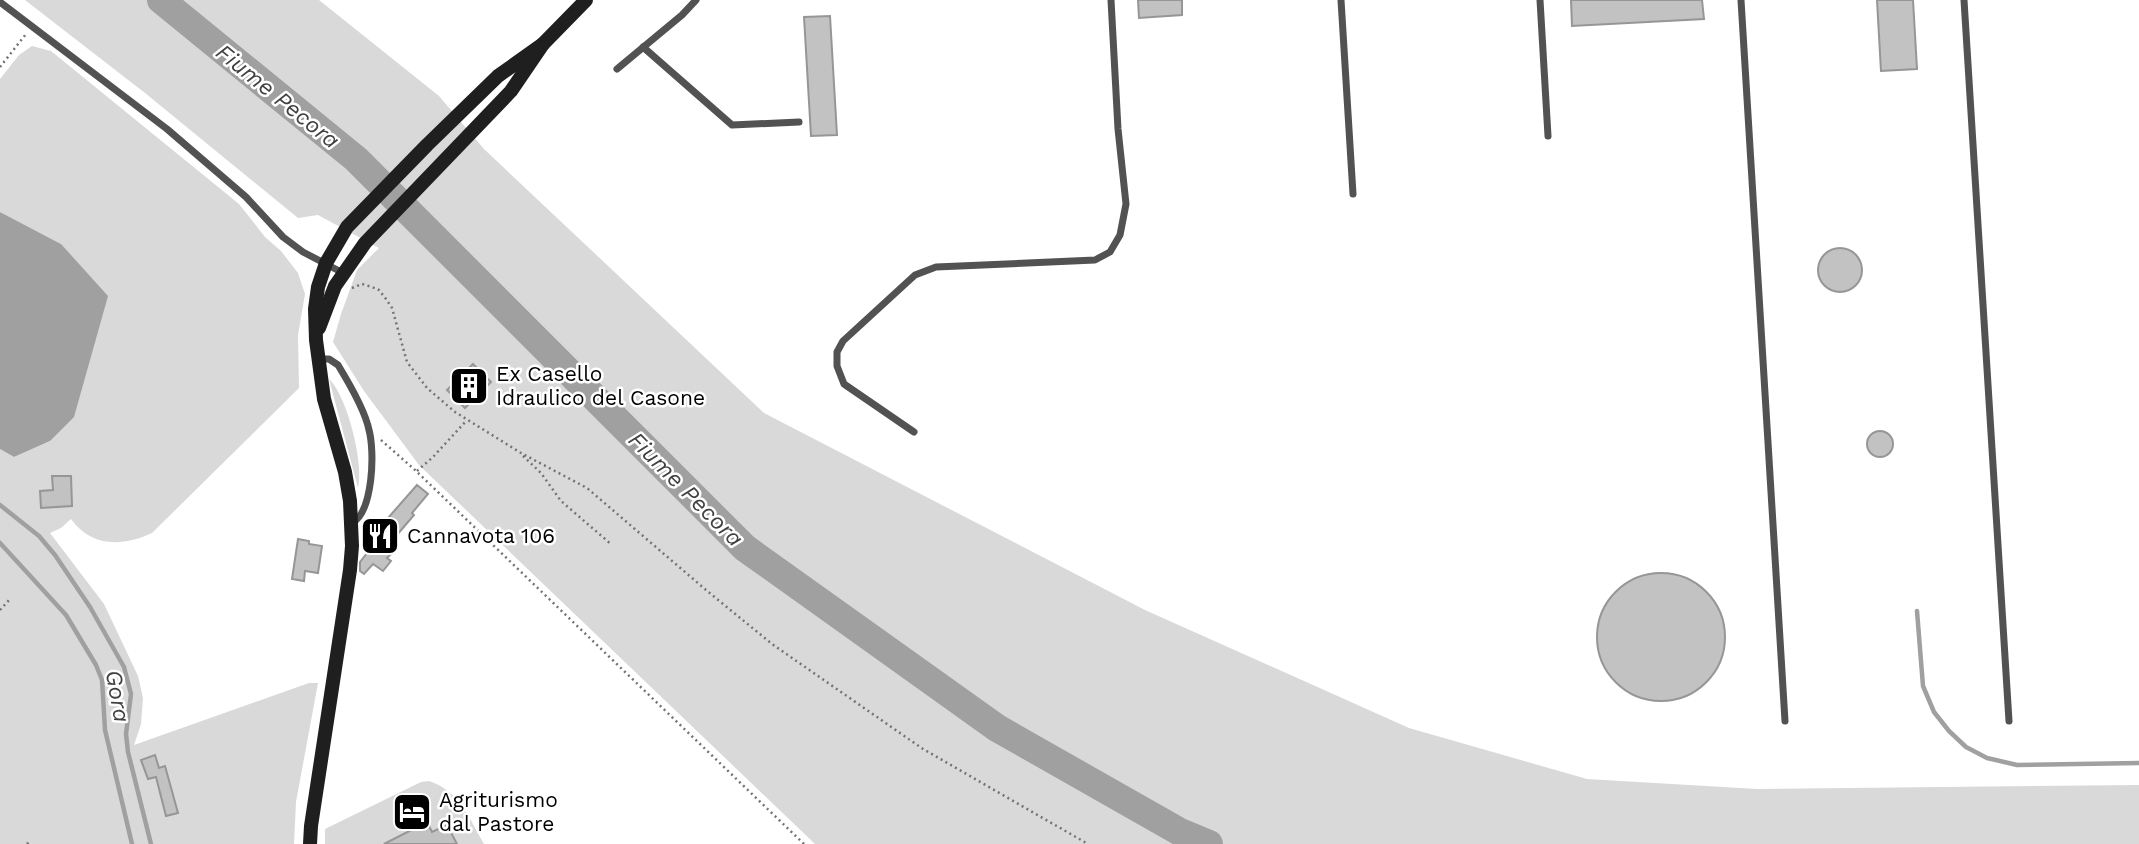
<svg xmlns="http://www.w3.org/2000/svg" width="2139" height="844" font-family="'Work Sans',sans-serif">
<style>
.green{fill:#d9d9d9}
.water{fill:#a0a0a0}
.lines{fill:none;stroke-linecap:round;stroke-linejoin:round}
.stream{stroke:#a0a0a0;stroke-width:4.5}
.river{stroke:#a0a0a0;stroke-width:28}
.building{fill:#c2c2c2;stroke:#969696;stroke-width:2}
.path{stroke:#747474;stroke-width:2.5;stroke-dasharray:2 3.5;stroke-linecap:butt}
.lane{stroke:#525252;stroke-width:7}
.secondary{stroke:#1f1f1f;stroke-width:14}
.labels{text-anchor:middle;stroke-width:5;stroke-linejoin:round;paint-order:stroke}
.poi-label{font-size:21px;fill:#000;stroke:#fff;text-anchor:start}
.water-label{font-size:23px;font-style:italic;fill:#414141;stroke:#fff}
</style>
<rect width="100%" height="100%" fill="#fff"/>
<g class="green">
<polygon points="25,0 319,0 439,96 484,149 764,413 1145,610 1409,728 1587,779 1757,789 2139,785 2139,844 815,844 419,465 364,391 333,342 341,314 357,270 379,248 318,215 298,218 145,93"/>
<path d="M32,46L51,51L239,204L265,237L281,251L298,273L305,294L298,335L299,388L152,533C122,547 91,547 71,519L61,528L50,533L104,604L138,676L143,698L141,724L134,745L309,683H318L296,802L294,844H0V449L14,457L50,441L61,244L0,212V79L19,55Z"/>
<path d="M329,379C347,396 364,463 358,488Z"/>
<path d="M429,781C458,790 470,819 484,844H325V829L421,782Z"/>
</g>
<polygon class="water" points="0,212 61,244 108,296 74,417 50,441 14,457 0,449"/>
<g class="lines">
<g class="stream">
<polyline points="0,505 39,536 55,555 90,607 124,667 131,694 126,734 128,752 151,844"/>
<polyline points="0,543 66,615 96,665 102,680 105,730 132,844"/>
<polyline points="1917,611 1923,686 1934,712 1949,731 1966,747 1987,758 2017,765 2139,763"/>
</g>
<polyline class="river" points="161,0 356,159 745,548 997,728 1180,832 1209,844"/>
</g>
<g class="building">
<polygon points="1138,0 1182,0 1182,15 1139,18"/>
<polygon points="1571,0 1702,0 1704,19 1572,26"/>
<polygon points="1877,0 1913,0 1917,69 1881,71"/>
<polygon points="830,16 837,135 811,136 804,17"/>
<circle cx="1840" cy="270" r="22"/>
<polygon points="473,364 491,382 465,408 447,390"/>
<circle cx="1880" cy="444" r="13"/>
<polygon points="52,476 71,476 72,506 41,508 40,491 53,490"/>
<polygon points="417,485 428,494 412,513 414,515 385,549 391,554 387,558 391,561 383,571 373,564 364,574 360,571 360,562 378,539 373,535"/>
<polygon points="298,539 309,541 309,544 322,546 318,573 305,571 304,581 292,579"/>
<circle cx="1661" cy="637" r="64"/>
<polygon points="155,755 159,768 165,766 178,813 166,816 156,777 148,779 141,760"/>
<polygon points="427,822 432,832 447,825 457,844 384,844"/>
</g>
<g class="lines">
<g class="path">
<polyline points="0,67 26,34"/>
<polyline points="352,288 362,284 372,287 379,290 386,299 392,308 407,362 427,388 455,412 521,453 587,488 706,590 772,644 923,749 1088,844"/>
<polyline points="381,440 415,470 804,844"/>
<polyline points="523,456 541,473 561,501 612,545"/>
<polyline points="417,471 433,457 467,420"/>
<polyline points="0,610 11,598"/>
<polyline points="27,844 29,842"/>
</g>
<g class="lane">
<polyline points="1341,0 1353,194"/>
<polyline points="1540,0 1548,136"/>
<polyline points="1741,0 1785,721"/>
<polyline points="1964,0 2009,721"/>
<polyline points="0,2 167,129 246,197 283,237 303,252 343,273"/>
<polyline points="643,47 732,125 799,122"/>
<polyline points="617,69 682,15 696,0"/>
<path d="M317,359H329L338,365C349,383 365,410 369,430C375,452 373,512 352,523"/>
<polyline points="914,432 844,384 837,366 837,352 843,341 915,275 936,267 1095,260 1110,252 1120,235 1126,204 1118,129 1111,0"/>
</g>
<g class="secondary">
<polyline points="319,328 335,286 365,243 511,91 543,44 586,0"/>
<polyline points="310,844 311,826 350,570 352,546 350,501 345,472 324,399 316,340 315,309 318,287 326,263 347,227 427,145 498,76 543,44"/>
</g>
</g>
<defs>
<g id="building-square" transform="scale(2.0125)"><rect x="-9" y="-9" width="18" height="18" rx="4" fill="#000" stroke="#fff"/><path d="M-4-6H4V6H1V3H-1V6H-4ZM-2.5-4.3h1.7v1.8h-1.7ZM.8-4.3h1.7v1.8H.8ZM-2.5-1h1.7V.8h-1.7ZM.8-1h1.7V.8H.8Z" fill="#fff"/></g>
<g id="restaurant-square" transform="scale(2.0125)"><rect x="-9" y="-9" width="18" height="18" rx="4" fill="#000" stroke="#fff"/><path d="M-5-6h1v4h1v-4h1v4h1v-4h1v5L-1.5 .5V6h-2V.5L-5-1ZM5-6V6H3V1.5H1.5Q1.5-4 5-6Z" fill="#fff"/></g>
<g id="hotel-square" transform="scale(2.0125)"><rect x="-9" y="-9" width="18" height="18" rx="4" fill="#000" stroke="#fff"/><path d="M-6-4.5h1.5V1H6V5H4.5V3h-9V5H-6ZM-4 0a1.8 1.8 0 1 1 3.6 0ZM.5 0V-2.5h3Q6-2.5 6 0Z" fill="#fff"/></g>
</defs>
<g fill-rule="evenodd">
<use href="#building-square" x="469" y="386"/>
<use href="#restaurant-square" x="380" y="536"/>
<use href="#hotel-square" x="412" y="812"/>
</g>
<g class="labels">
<g class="poi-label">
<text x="496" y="381">Ex Casello<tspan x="496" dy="24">Idraulico del Casone</tspan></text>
<text x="407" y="543">Cannavota 106</text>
<text x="439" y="807">Agriturismo<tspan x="439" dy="24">dal Pastore</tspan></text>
</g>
<g class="water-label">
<text transform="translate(278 96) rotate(39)" y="8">Fiume Pecora</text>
<text transform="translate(686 489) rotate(45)" y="8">Fiume Pecora</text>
<text transform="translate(118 696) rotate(80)" y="8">Gora</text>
</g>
</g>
</svg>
